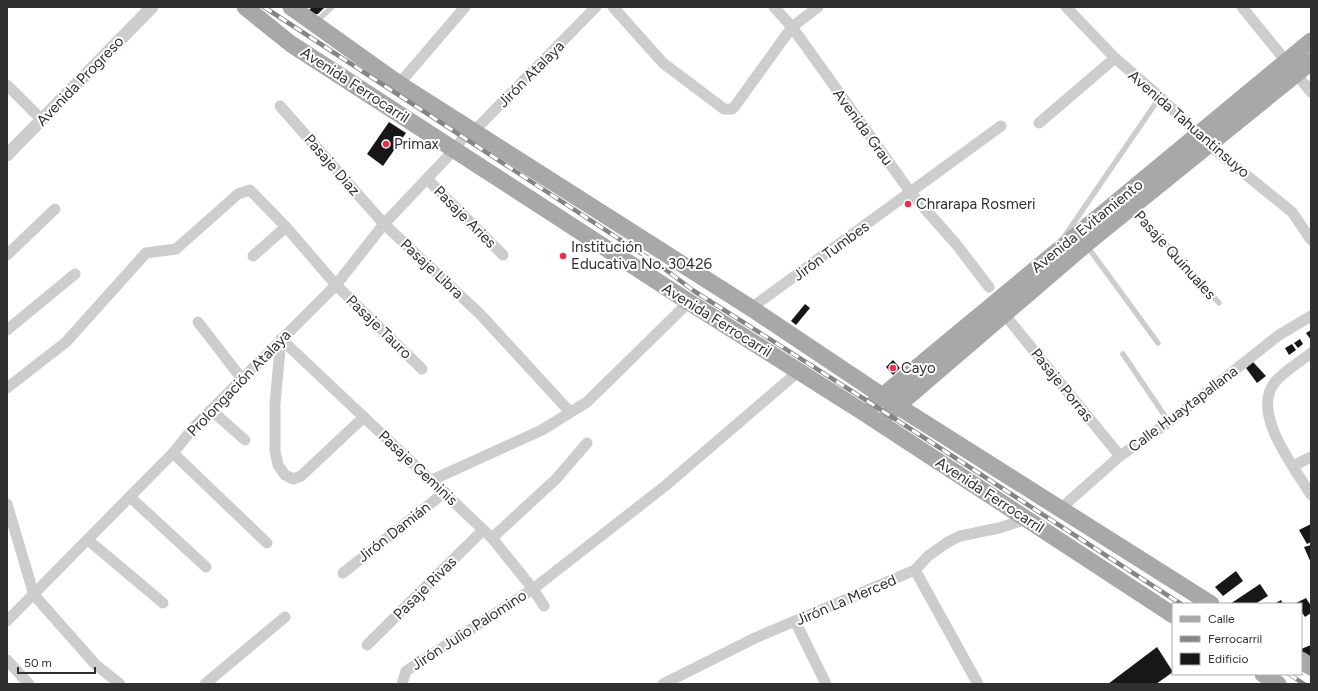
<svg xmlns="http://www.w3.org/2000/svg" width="1318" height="691" font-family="Figtree,sans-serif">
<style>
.building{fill:#171717}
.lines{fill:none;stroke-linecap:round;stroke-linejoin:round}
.service{stroke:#cdcdcd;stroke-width:5.5}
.minor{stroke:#cdcdcd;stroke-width:11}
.tertiary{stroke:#cdcdcd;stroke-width:13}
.primary{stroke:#a8a8a8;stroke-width:17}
.rail-casing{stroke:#858585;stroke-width:4.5}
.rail{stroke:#fff;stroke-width:3;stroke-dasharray:9;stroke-linecap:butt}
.poi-dot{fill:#ef2a4f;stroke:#fff;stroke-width:1.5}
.labels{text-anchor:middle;stroke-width:4;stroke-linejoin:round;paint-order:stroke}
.street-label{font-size:15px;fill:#303030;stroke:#fff}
.poi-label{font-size:15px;fill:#303030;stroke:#fff;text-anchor:start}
</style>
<rect width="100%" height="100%" fill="#fff"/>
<g class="building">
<polygon points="312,7 325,7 318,14 312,15 308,11"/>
<polygon points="389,122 406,133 383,166 367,154"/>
<polygon points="805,304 810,308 796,325 791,321"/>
<polygon points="1311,330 1311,340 1306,333"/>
<polygon points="1300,339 1303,344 1298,348 1294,343"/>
<polygon points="1292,344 1296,350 1289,355 1285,348"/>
<polygon points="893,360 900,368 893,375 886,367"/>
<polygon points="1253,362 1266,376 1257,383 1246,368"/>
<polygon points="1311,524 1311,542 1307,544 1299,530"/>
<polygon points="1311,545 1311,563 1304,547"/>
<polygon points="1236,571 1243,581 1223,596 1215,587"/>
<polygon points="1260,584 1268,596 1255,604 1230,604"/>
<polygon points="1306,598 1311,606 1311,613 1305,617 1301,611 1301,604 1296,603"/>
<polygon points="1281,600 1283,604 1274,604"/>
<polygon points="1311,645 1311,659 1301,655 1301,649"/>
<polygon points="1157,647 1173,672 1156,684 1108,684"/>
</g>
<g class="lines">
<g class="service">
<polyline points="316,22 332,7"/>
<polyline points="1134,208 1219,303"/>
<polyline points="1064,237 1160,97"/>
<polyline points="1087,246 1158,343"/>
<polyline points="1123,354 1169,422"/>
</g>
<g class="minor">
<polyline points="613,7 663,63 724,109 732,109 735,106 792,27 818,7"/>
<polyline points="774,7 792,27 911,193 956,244 989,287"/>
<polyline points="1066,7 1115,58 1160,97 1209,145 1292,212 1311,240"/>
<polyline points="1242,7 1311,92"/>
<polyline points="399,84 465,7"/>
<polyline points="7,85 42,120"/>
<polyline points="280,106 384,224 480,314 570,412"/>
<polyline points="1039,123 1115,58"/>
<polyline points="427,179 503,255"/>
<polyline points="7,255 55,209"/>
<polyline points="253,256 286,227"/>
<polyline points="751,308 1001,126"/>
<polyline points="1004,314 1120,456"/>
<polyline points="198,322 242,379"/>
<polyline points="7,330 75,274"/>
<polyline points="281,339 492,538 533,589 544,606"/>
<polyline points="281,339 275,404 275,451 278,465 285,475 293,479 301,476 364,417"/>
<path d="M1311,353C1300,362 1284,371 1275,382C1250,413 1295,468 1311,495"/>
<polyline points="7,388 66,342 146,253 176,249 238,194 250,190 286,227 336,285 422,369"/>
<polyline points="211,410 245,440"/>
<polyline points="173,453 267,543"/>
<polyline points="1293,466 1311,457"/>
<polyline points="432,480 542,430 587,402 689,302"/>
<polyline points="130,497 206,567"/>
<polyline points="7,504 34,595 96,665 120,684"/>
<polyline points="1060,509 1120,456 1169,422 1279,335 1311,316"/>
<polyline points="492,538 556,479 587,443"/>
<polyline points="88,540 163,603"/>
<polyline points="915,570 978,684"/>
<polyline points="343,573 445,492"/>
<polyline points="7,621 173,453 194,427 336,285 384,224 454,150 463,138 474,131 596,7"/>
<polyline points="795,621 826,684"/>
<polyline points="367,645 483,530"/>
<polyline points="7,660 29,684"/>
<polyline points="205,684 285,617"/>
<polyline points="402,684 406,671 533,589 665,486 799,371"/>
<polyline points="663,684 755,638 915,570 928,556 948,542 960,536 999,528 1027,519"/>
</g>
<polyline class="tertiary" points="7,155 152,7"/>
<g class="primary">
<polyline points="245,7 291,44 689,302 863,412 1173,615"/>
<polyline points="291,7 399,84 751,308 896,405 1211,604"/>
<polyline points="874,403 1311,41"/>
<polyline points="889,413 1086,244 1311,62"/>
<polyline points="1301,660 1311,667"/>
<polyline points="1263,674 1278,684"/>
</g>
<g class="rail-casing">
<g id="rail">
<polyline points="264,7 662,267 694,291 872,404 1181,604"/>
<polyline points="1289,674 1304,684"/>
</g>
</g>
<use href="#rail" class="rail"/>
</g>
<g class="poi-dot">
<circle cx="386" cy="144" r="4"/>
<circle cx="908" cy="204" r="4"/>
<circle cx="563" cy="256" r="4"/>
<circle cx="893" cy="368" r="4"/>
</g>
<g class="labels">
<g class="street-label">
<text transform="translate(531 74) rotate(-45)" y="5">Jirón Atalaya</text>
<text transform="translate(80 81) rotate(-46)" y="5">Avenida Progreso</text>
<text transform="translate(355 85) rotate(33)" y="5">Avenida Ferrocarril</text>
<text transform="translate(1189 124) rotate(41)" y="5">Avenida Tahuantinsuyo</text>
<text transform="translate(863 127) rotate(54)" y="5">Avenida Grau</text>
<text transform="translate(332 165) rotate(49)" y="5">Pasaje Diaz</text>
<text transform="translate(465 217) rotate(45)" y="5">Pasaje Aries</text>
<text transform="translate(1087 226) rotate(-39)" y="5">Avenida Evitamiento</text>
<text transform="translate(831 251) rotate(-36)" y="5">Jirón Tumbes</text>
<text transform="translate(1175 255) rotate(48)" y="5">Pasaje Quinuales</text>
<text transform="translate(432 269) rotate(43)" y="5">Pasaje Libra</text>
<text transform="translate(717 320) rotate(32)" y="5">Avenida Ferrocarril</text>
<text transform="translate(379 327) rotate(44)" y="5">Pasaje Tauro</text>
<text transform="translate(239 383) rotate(-46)" y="5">Prolongación Atalaya</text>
<text transform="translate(1062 385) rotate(51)" y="5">Pasaje Porras</text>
<text transform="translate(1183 409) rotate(-37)" y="5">Calle Huaytapallana</text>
<text transform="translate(418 468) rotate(43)" y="5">Pasaje Geminis</text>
<text transform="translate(990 495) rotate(33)" y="5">Avenida Ferrocarril</text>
<text transform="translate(394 532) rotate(-38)" y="5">Jirón Damián</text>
<text transform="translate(425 588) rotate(-45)" y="5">Pasaje Rivas</text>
<text transform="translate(846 600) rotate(-23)" y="5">Jirón La Merced</text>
<text transform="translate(469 630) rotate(-33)" y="5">Jirón Julio Palomino</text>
</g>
<g class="poi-label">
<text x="394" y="149">Primax</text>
<text x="916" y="209">Chrarapa Rosmeri</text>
<text x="571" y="252">Institución<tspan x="571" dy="17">Educativa No. 30426</tspan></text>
<text x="901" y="373">Cayo</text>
</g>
</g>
<rect width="1318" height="691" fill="none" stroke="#303030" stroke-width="16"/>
<rect x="1172" y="603" width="130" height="72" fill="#ffffff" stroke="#acacac"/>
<rect x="1180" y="616" width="20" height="6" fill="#a8a8a8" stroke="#acacac"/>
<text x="1208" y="623" font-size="12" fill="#303030">Calle</text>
<rect x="1180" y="636" width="20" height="6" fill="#858585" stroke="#acacac"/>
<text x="1208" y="643" font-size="12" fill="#303030">Ferrocarril</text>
<rect x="1180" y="653" width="20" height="12" fill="#171717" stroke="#acacac"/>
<text x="1208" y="663" font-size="12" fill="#303030">Edificio</text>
<path d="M18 667v6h77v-6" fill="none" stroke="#303030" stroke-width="2"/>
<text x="24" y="667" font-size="12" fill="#303030" stroke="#ffffff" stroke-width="3" paint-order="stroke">50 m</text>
</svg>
